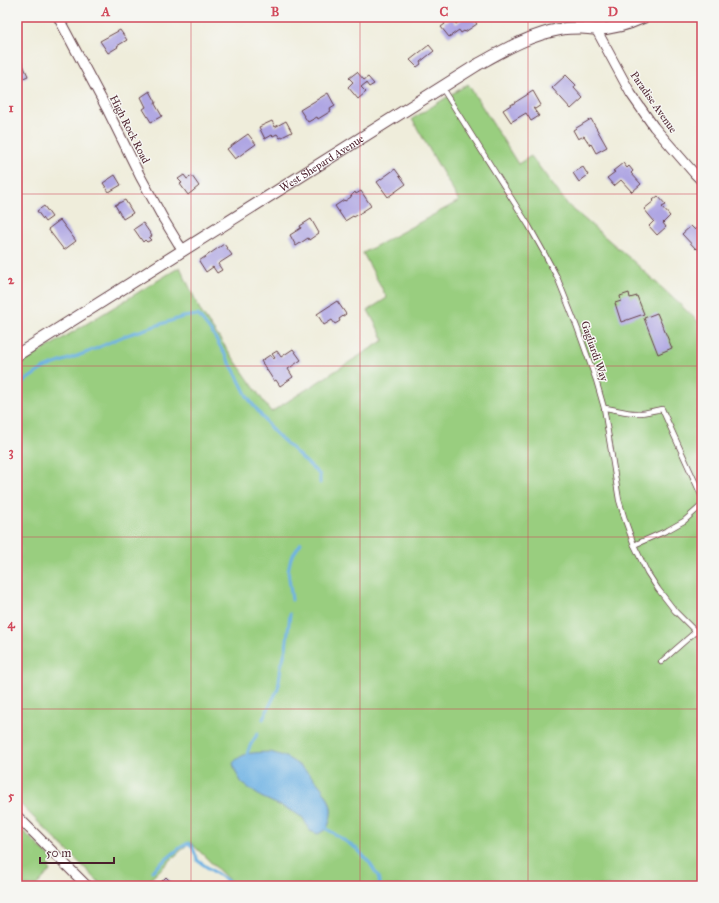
<svg xmlns="http://www.w3.org/2000/svg" width="719" height="903" font-family="'IM FELL Great Primer',serif">
<style>
.green{fill:#99ce7f;stroke:#727655}
.water{fill:#6eb2e4;stroke:#5c6888}
.lines{fill:none;stroke-linecap:round;stroke-linejoin:round}
.stream{stroke:#6eb2e4;stroke-width:3}
.building{fill:#afa6e3}
.service-casing{stroke:#633e45;stroke-width:6}
.minor-casing{stroke:#633e45;stroke-width:11}
.tertiary-casing{stroke:#633e45;stroke-width:13}
.service{stroke:#fff;stroke-width:4.5}
.minor{stroke:#fff;stroke-width:9}
.tertiary{stroke:#fff;stroke-width:11}
.grid{fill:none;stroke:#d1495b;stroke-width:1;stroke-opacity:0.55}
.labels{text-anchor:middle;stroke-width:3;stroke-linejoin:round;paint-order:stroke}
.street-label{font-size:11px;fill:#4a1f2b;stroke:#f6f6f2}
.neatline{fill:none;stroke:#d1495b;stroke-width:1.5}
.grid-label{font-size:13px;text-anchor:middle;font-weight:bold;fill:#d1495b}
</style>
<rect width="100%" height="100%" fill="#f6f6f2"/>
<filter id="ink" filterUnits="userSpaceOnUse"><feTurbulence type="fractalNoise" baseFrequency=".025" numOctaves="2"/><feDisplacementMap in="SourceGraphic" scale="8" xChannelSelector="R" yChannelSelector="G"/><feConvolveMatrix kernelMatrix="1 2 1 2 8 2 1 2 1" color-interpolation-filters="sRGB"/></filter>
<filter id="wash" filterUnits="userSpaceOnUse"><feTurbulence type="fractalNoise" baseFrequency=".012" numOctaves="4" result="noise"/><feDisplacementMap in="SourceGraphic" scale="16" xChannelSelector="R" yChannelSelector="G"/><feGaussianBlur stdDeviation="0.9" result="paint"/><feColorMatrix in="noise" values="0 0 0 0 0 0 0 0 0 0 0 0 0 0 0 0 0 1.4 0 .05"/><feComposite in="paint" operator="in"/></filter>
<g filter="url(#wash)">
<rect width="100%" height="100%" fill="#efeddb"/>
<g class="green">
<polygon points="468,84 518,164 531,156 568,205 633,261 702,325 702,886 235,886 190,842 143,886 103,886 17,801 17,366 180,267 201,312 271,412 384,340 368,310 387,298 363,253 459,201 412,119"/>
<polygon points="17,825 54,861 48,867 51,870 36,886 17,886"/>
</g>
<path class="water" d="M270,752C277,754 285,756 291,760C306,769 325,787 330,804C333,811 330,822 327,829L318,834L310,831L303,818L292,811L261,797L242,783L236,773L233,763C244,751 255,753 270,752Z"/>
<g class="lines">
<g class="stream">
<polyline points="17,386 44,368 88,352 124,336 183,317 198,315 213,334 235,372 248,398 273,431 320,475 320,483"/>
<polyline points="292,600 288,571 291,558 301,543"/>
<polyline points="263,719 278,689 281,666 286,649 290,614"/>
<path d="M247,756C247,748 254,740 258,733"/>
<polyline points="326,826 327,829 357,849 369,862 378,876 380,886"/>
<polyline points="152,871 181,847 188,843 192,846 198,861 235,886"/>
</g>
</g>
<g id="blocks">
<g class="building">
<polygon points="465,17 472,17 477,24 465,32 464,31 461,33 459,30 449,37 441,27 445,24 444,22 446,21 447,22 452,18 456,24"/>
<polygon points="120,30 127,40 117,46 118,47 108,53 100,41"/>
<polygon points="429,45 434,51 420,62 421,64 417,67 410,60"/>
<polygon points="17,51 28,76 17,81"/>
<polygon points="357,72 364,80 368,77 374,84 369,87 366,83 361,87 366,92 358,99 348,87 353,82 349,78"/>
<polygon points="566,75 576,85 574,88 583,98 571,109 552,88"/>
<polygon points="150,91 156,102 155,104 162,116 151,122 143,109 146,107 141,97"/>
<polygon points="533,91 541,105 535,109 533,108 539,116 531,121 526,113 511,122 503,110"/>
<polygon points="328,93 335,106 330,109 331,111 318,119 317,117 308,122 300,110"/>
<polygon points="591,119 607,147 596,153 591,144 590,145 584,136 578,139 573,130"/>
<polygon points="272,121 275,127 286,121 292,132 280,138 277,134 273,136 272,135 265,139 259,127"/>
<polygon points="248,134 256,144 235,159 227,149"/>
<polygon points="623,163 627,168 629,166 633,171 631,173 641,184 632,192 621,180 614,186 607,178 615,172 613,171"/>
<polygon points="583,167 588,175 579,182 573,173"/>
<polygon points="395,169 406,184 388,197 377,182"/>
<polygon points="115,175 121,185 109,192 103,183"/>
<polygon points="184,175 187,179 192,176 199,186 188,195 180,184 182,183 178,179"/>
<polygon points="361,191 371,206 354,217 353,216 345,221 335,206 344,200 345,201 351,197 351,196 355,192 356,194"/>
<polygon points="658,196 666,205 662,207 670,216 663,223 666,227 657,235 649,226 654,221 644,209 654,201 653,200"/>
<polygon points="125,200 133,213 123,219 115,205"/>
<polygon points="44,206 52,217 45,222 37,211"/>
<polygon points="311,219 319,233 309,240 308,238 296,246 290,235 301,228 300,226"/>
<polygon points="60,220 76,241 64,250 48,229"/>
<polygon points="143,223 152,236 149,238 151,240 147,242 145,240 143,242 134,229"/>
<polygon points="691,226 695,230 696,228 702,234 702,253 697,248 696,249 682,234"/>
<polygon points="224,244 232,255 218,264 222,270 217,273 213,267 206,272 199,261"/>
<polygon points="629,293 630,298 637,296 644,314 621,322 615,303 621,301 620,296"/>
<polygon points="337,301 346,314 339,319 340,321 335,324 332,320 324,325 317,314"/>
<polygon points="657,313 672,348 658,354 644,318"/>
<polygon points="293,349 301,360 288,369 293,377 280,386 276,380 274,381 261,361 270,355 273,359 275,358 272,354 277,351 281,357"/>
<polygon points="166,877 173,884 172,886 157,886"/>
</g>
</g>
</g>
<g filter="url(#ink)">
<use href="#blocks" fill-opacity="0" stroke="#633e45" stroke-width="1"/>
<g class="lines">
<g class="service-casing">
<g id="service">
<polyline points="442,88 529,226 543,251 557,277 577,327 596,380 604,408 619,500 625,520 634,545 647,572 658,589 675,611 702,638"/>
<path d="M604,408C615,409 625,413 636,413C644,414 654,410 662,409L702,497"/>
<polyline points="634,545 668,530 684,521 702,505"/>
<polyline points="661,662 702,626"/>
</g>
</g>
<g class="minor-casing">
<g id="minor">
<polyline points="58,17 108,111 140,176 164,220 178,243 183,250"/>
<polyline points="596,29 631,94 654,127 694,173 702,181"/>
<polyline points="17,816 87,886"/>
</g>
</g>
<g class="tertiary-casing">
<g id="tertiary">
<path id="s1" d="M17,355L477,65C504,50 531,34 562,29C568,28 575,28 581,28C586,28 591,29 596,29C612,29 629,24 644,17"/>
</g>
</g>
<use href="#service" class="service"/>
<use href="#minor" class="minor"/>
<use href="#tertiary" class="tertiary"/>
</g>
</g>
<path class="grid" d="M191,17V886M360,17V886M528,17V886M17,194H702M17,366H702M17,537H702M17,709H702"/>
<g class="labels">
<g class="street-label">
<text transform="translate(654 102) rotate(55)" y="4">Paradise Avenue</text>
<text transform="translate(130 129) rotate(63)" y="4">High Rock Road</text>
<text dy="4" stroke="none"><textPath href="#s1" startOffset="360">West Shepard Avenue</textPath></text>
<text transform="translate(595 351) rotate(71)" y="4">Gagliardi Way</text>
</g>
</g>
<rect width="719" height="903" fill="none" stroke="#f6f6f2" stroke-width="44"/>
<path d="M40 857v6h74v-6" fill="none" stroke="#4a1f2b" stroke-width="2"/>
<text x="46" y="857" font-size="12" fill="#4a1f2b" stroke="#f6f6f2" stroke-width="3" paint-order="stroke">50 m</text>
<rect x="22" y="22" width="675" height="859" class="neatline"/>
<g class="grid-label">
<text x="106" y="16">A</text>
<text x="275" y="16">B</text>
<text x="444" y="16">C</text>
<text x="613" y="16">D</text>
<text x="11" y="112">1</text>
<text x="11" y="284">2</text>
<text x="11" y="456">3</text>
<text x="11" y="628">4</text>
<text x="11" y="800">5</text>
</g>
</svg>
